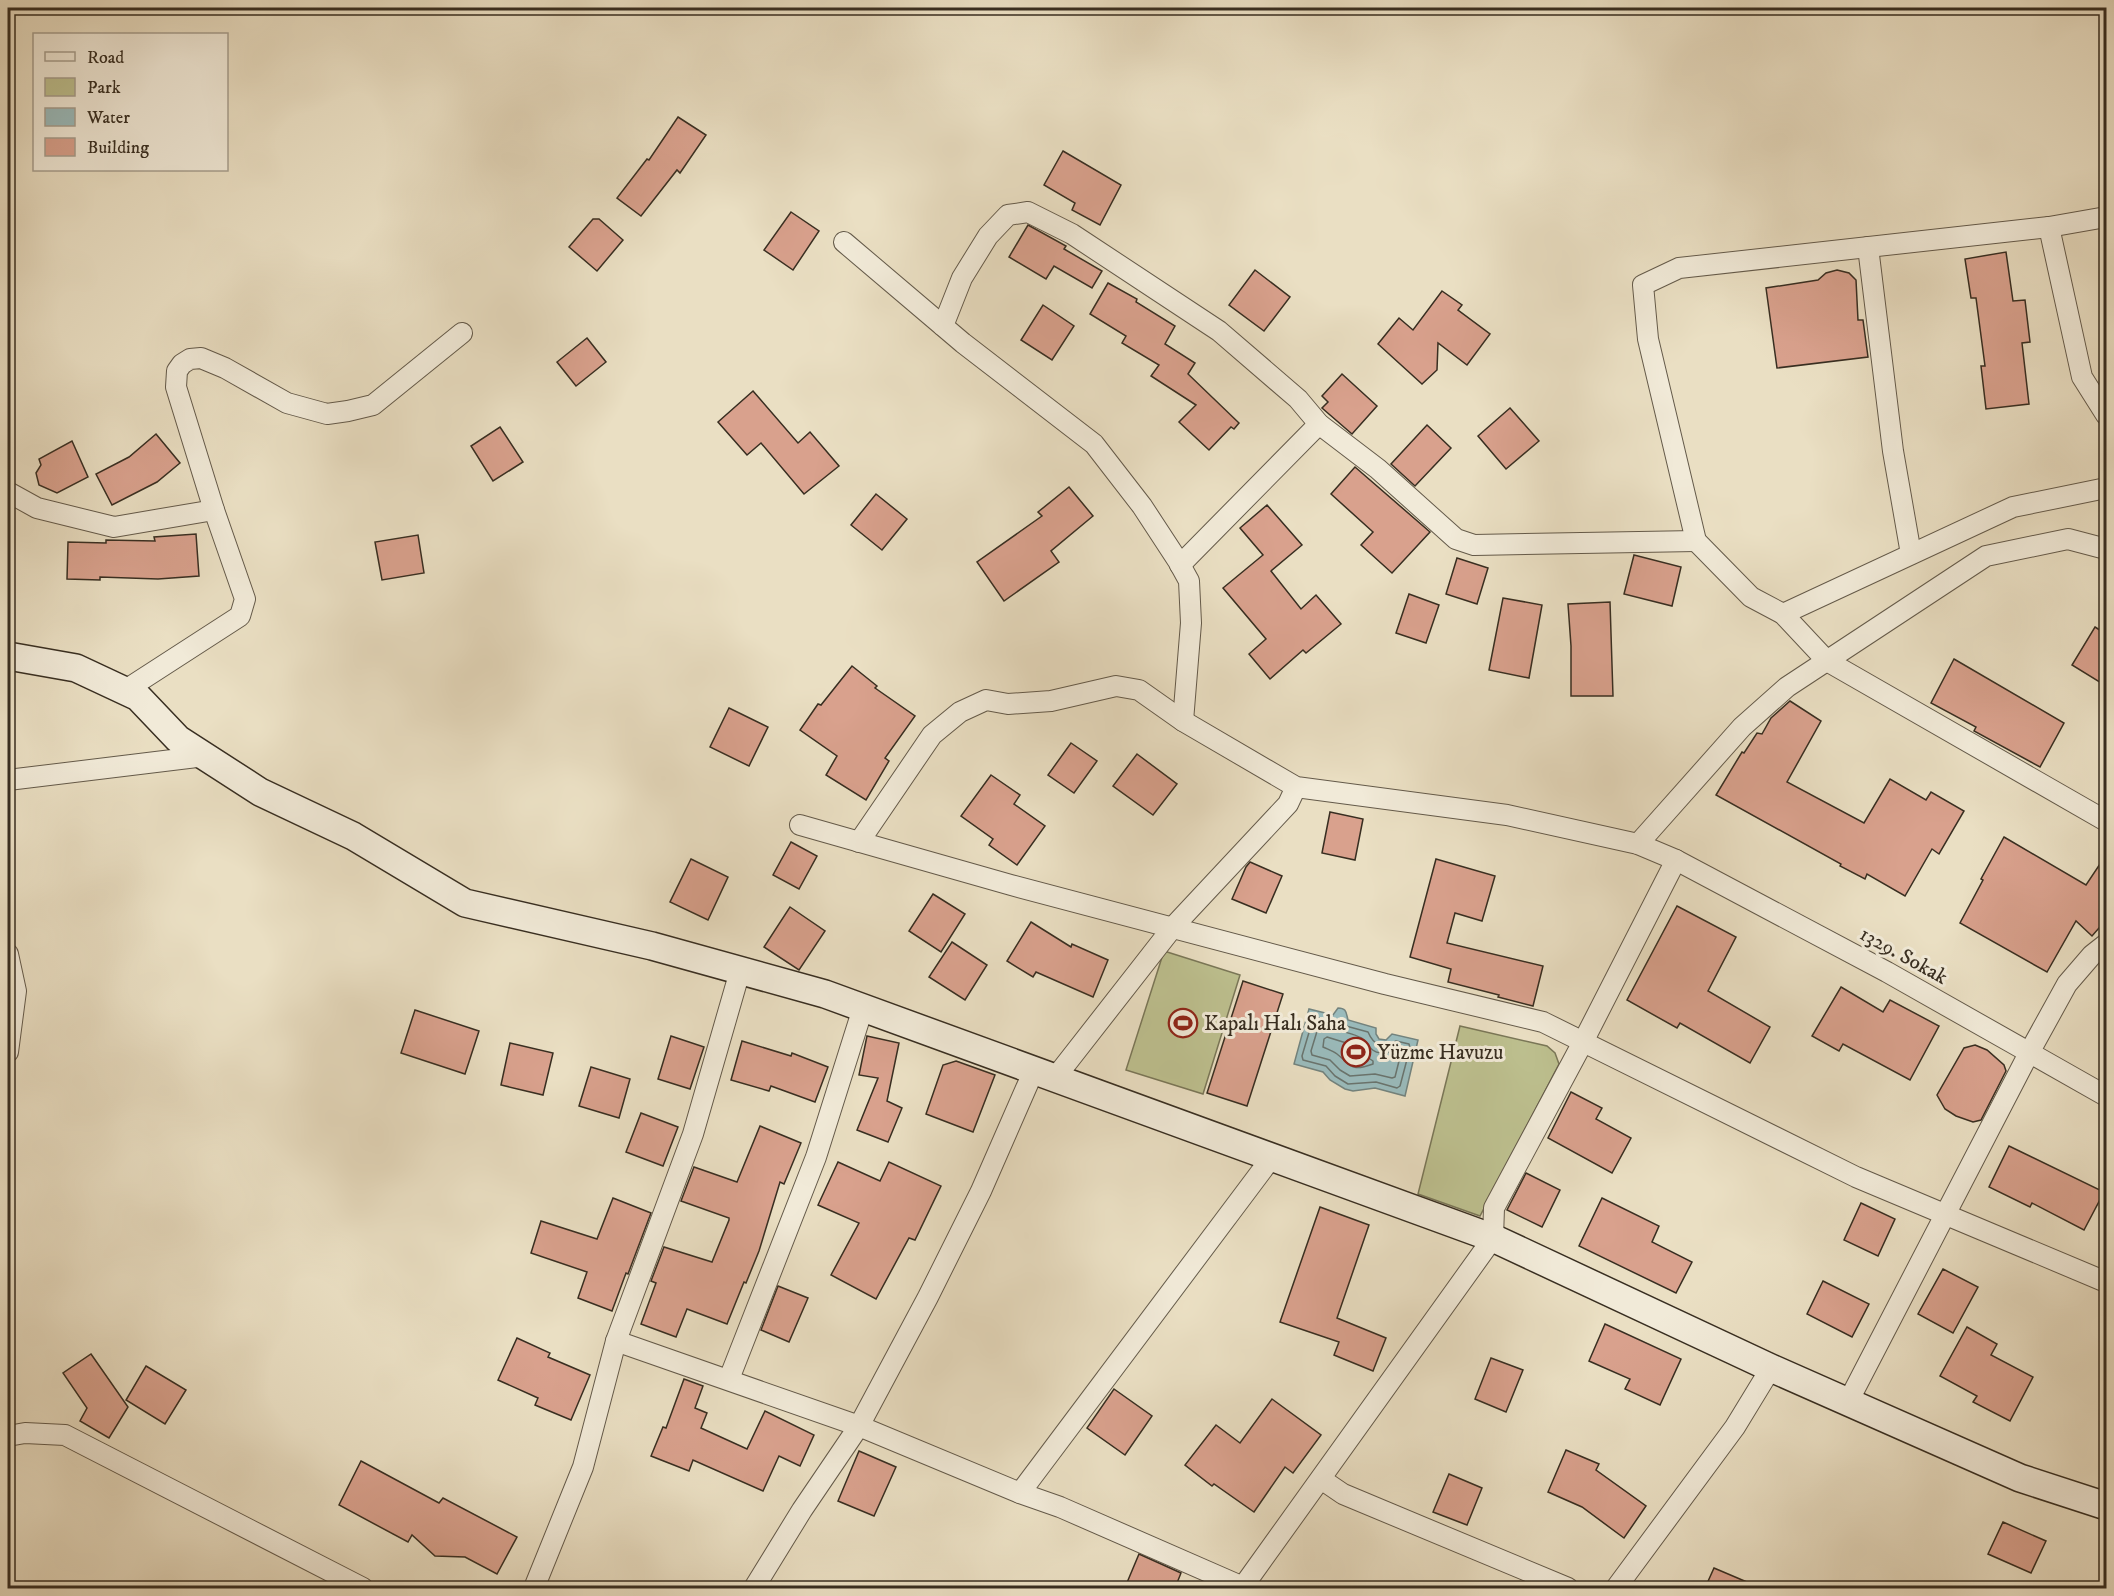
<svg xmlns="http://www.w3.org/2000/svg" width="2114" height="1596" font-family="'IM FELL DW Pica',serif">
<style>
.green{fill:#bdc08f;stroke:#7a7758;stroke-width:1.5}
.water{fill:#9abbbc;stroke:#73837e;stroke-width:1.5}
.lines{fill:none;stroke-linecap:round;stroke-linejoin:round}
.shore{stroke:#69746e;stroke-width:1.5}
.building{fill:#d9a18d;stroke:#382e21;stroke-width:1.5}
.street-casing{stroke:#645a4a;stroke-width:22}
.secondary-casing{stroke:#382e21;stroke-width:30}
.street{stroke:#f1ead8;stroke-width:20}
.secondary{stroke:#f1ead8;stroke-width:27}
.labels{text-anchor:middle;stroke-width:6;stroke-linejoin:round;paint-order:stroke}
.street-label{font-size:21px;fill:#382e21;stroke:#f1ead8}
.poi-label{font-size:21px;fill:#382e21;stroke:#f1ead8;text-anchor:start}
</style>
<rect width="100%" height="100%" fill="#eadfc3"/>
<filter id="stains"><feTurbulence type="fractalNoise" baseFrequency=".00333" numOctaves="4"/><feColorMatrix values="0 0 0 0 .2 0 0 0 0 .09 0 0 0 0 .02 0 0 0 .5 -.17"/></filter>
<radialGradient id="worn" r=".72"><stop offset=".6" stop-color="#630" stop-opacity="0"/><stop offset="1" stop-color="#630" stop-opacity=".3"/></radialGradient>
<g class="green">
<polygon points="1164,951 1240,975 1203,1094 1126,1070"/>
<polygon points="1460,1026 1547,1046 1555,1053 1559,1064 1480,1216 1418,1194"/>
</g>
<path class="water" d="M1338,1008C1347,1008 1346,1013 1348,1020L1376,1028V1034L1379,1039L1386,1040L1392,1034L1418,1040L1405,1096L1375,1088L1353,1091L1345,1089L1330,1080L1323,1072L1294,1064L1309,1009L1333,1015Z"/>
<g class="lines">
<g class="shore">
<path d="M1315,1017L1332,1021L1340,1019L1346,1026L1368,1032C1374,1046 1383,1049 1396,1041L1409,1044L1410,1048L1400,1086L1397,1088L1376,1082L1348,1084L1335,1076L1326,1066L1303,1060L1302,1056L1313,1019Z"/>
<path d="M1321,1026C1329,1028 1357,1034 1363,1039C1370,1045 1370,1052 1381,1053C1388,1054 1394,1050 1400,1050L1401,1053L1395,1077L1392,1078L1375,1074L1350,1076L1340,1070L1330,1060L1312,1055L1311,1051L1318,1028Z"/>
<path d="M1327,1037L1356,1046L1364,1055L1373,1061V1064C1351,1072 1352,1066 1337,1054C1333,1051 1327,1049 1323,1047L1324,1039Z"/>
</g>
</g>
<g class="building">
<polygon points="678,117 706,135 680,173 677,170 641,216 617,198 647,159 649,160"/>
<polygon points="1063,151 1121,185 1100,225 1072,210 1075,203 1044,185"/>
<polygon points="791,212 819,231 793,270 764,250"/>
<polygon points="593,219 599,219 623,240 597,271 569,247"/>
<polygon points="1028,225 1066,246 1064,249 1102,271 1092,288 1054,266 1046,279 1009,257"/>
<polygon points="2006,252 2013,301 2025,300 2030,342 2022,343 2029,404 1986,409 1981,366 1985,366 1976,298 1971,298 1965,259"/>
<polygon points="1255,270 1290,297 1264,331 1229,305"/>
<polygon points="1837,270 1849,273 1856,280 1858,320 1863,320 1868,357 1777,368 1766,288 1818,280 1826,273"/>
<polygon points="1108,283 1137,299 1136,302 1175,326 1165,344 1195,363 1188,374 1239,423 1234,429 1231,427 1209,450 1179,422 1196,405 1151,376 1159,365 1122,343 1126,336 1090,314"/>
<polygon points="1442,291 1462,305 1458,310 1490,334 1467,365 1438,343 1437,370 1422,384 1378,344 1399,318 1413,330"/>
<polygon points="1043,305 1074,326 1052,360 1021,340"/>
<polygon points="587,338 606,362 576,386 557,362"/>
<polygon points="1342,374 1377,406 1352,434 1322,408 1328,402 1322,396"/>
<polygon points="753,391 798,443 810,432 839,466 804,494 761,443 747,455 718,422"/>
<polygon points="1510,408 1539,441 1506,469 1478,436"/>
<polygon points="1427,425 1451,448 1415,486 1391,464"/>
<polygon points="500,427 523,462 493,481 471,446"/>
<polygon points="156,434 180,463 157,482 112,505 96,474 129,457"/>
<polygon points="72,441 88,477 57,493 39,485 36,473 41,465 39,459"/>
<polygon points="1355,467 1430,532 1392,573 1361,545 1373,532 1331,494"/>
<polygon points="1069,487 1093,516 1051,551 1059,562 1004,601 977,562 1042,516 1038,512"/>
<polygon points="876,494 907,519 882,550 851,525"/>
<polygon points="1267,505 1302,545 1271,571 1301,609 1316,595 1341,624 1306,653 1303,650 1270,679 1249,654 1266,639 1223,588 1263,555 1240,528"/>
<polygon points="196,534 199,576 158,579 100,577 100,580 67,579 68,542 106,543 106,540 155,541 154,537"/>
<polygon points="418,535 424,573 382,580 375,542"/>
<polygon points="1634,555 1681,567 1672,606 1624,594"/>
<polygon points="1457,558 1488,568 1477,604 1446,594"/>
<polygon points="1409,594 1439,605 1426,643 1396,633"/>
<polygon points="1503,598 1542,605 1529,678 1489,670"/>
<polygon points="1610,602 1613,696 1571,696 1571,646 1568,604"/>
<polygon points="2095,627 2106,634 2106,686 2072,665"/>
<polygon points="1954,659 2064,723 2040,767 1974,731 1976,727 1931,703"/>
<polygon points="852,666 877,686 875,688 915,716 885,758 889,761 866,800 826,775 837,756 800,730 818,704 821,705"/>
<polygon points="1790,701 1821,721 1787,782 1864,823 1890,779 1926,800 1931,792 1964,811 1939,854 1932,849 1905,896 1867,874 1865,879 1840,866 1841,864 1716,795 1742,752 1744,753 1757,733 1762,734 1771,718"/>
<polygon points="729,708 768,727 749,766 710,747"/>
<polygon points="1071,743 1097,761 1074,793 1048,775"/>
<polygon points="1137,754 1177,784 1153,815 1113,786"/>
<polygon points="991,775 1020,795 1014,804 1045,826 1017,865 989,845 993,839 961,816"/>
<polygon points="1330,812 1363,819 1355,860 1322,853"/>
<polygon points="2004,837 2086,885 2106,855 2106,920 2092,936 2076,921 2047,972 1960,923 1983,880 1981,879"/>
<polygon points="791,842 817,856 799,889 773,875"/>
<polygon points="691,859 728,877 708,920 670,902"/>
<polygon points="1436,859 1495,876 1482,921 1455,913 1447,943 1543,966 1533,1006 1498,997 1499,995 1448,982 1451,969 1410,957"/>
<polygon points="1250,862 1282,876 1266,913 1232,899 1246,867"/>
<polygon points="933,894 965,914 941,952 909,931"/>
<polygon points="1677,906 1736,937 1708,991 1770,1027 1750,1063 1680,1023 1677,1028 1627,1000"/>
<polygon points="790,907 825,931 799,970 764,947"/>
<polygon points="1031,922 1071,947 1072,944 1108,960 1093,997 1036,972 1033,977 1007,961"/>
<polygon points="952,942 987,965 965,1000 929,977"/>
<polygon points="1243,981 1283,994 1247,1106 1207,1093"/>
<polygon points="1841,987 1883,1012 1890,1000 1939,1026 1910,1080 1843,1044 1839,1051 1812,1036"/>
<polygon points="415,1010 479,1031 465,1074 401,1053"/>
<polygon points="671,1036 704,1047 690,1089 658,1079"/>
<polygon points="867,1036 899,1043 887,1101 902,1108 888,1142 857,1130 878,1078 859,1075"/>
<polygon points="742,1041 791,1056 792,1053 828,1067 815,1102 771,1086 769,1091 731,1080"/>
<polygon points="510,1043 553,1053 543,1095 501,1085"/>
<polygon points="1975,1045 1987,1050 2004,1065 2006,1071 1981,1120 1973,1122 1956,1116 1945,1109 1937,1095 1964,1048"/>
<polygon points="956,1061 995,1075 973,1132 926,1114 943,1065"/>
<polygon points="591,1067 630,1079 619,1118 579,1106"/>
<polygon points="1571,1092 1602,1108 1596,1119 1631,1138 1612,1173 1548,1138"/>
<polygon points="641,1113 678,1127 663,1166 626,1152"/>
<polygon points="760,1126 801,1143 784,1184 780,1182 759,1251 746,1283 744,1282 727,1324 687,1309 676,1337 641,1324 656,1283 651,1281 664,1247 712,1262 729,1220 729,1218 681,1201 694,1167 737,1182"/>
<polygon points="2009,1146 2104,1192 2084,1230 2032,1203 2030,1207 1989,1187"/>
<polygon points="838,1162 880,1181 889,1162 941,1186 915,1240 909,1238 876,1299 831,1275 859,1223 818,1205"/>
<polygon points="1526,1173 1560,1190 1542,1227 1507,1210"/>
<polygon points="613,1198 651,1213 628,1274 626,1273 612,1311 578,1298 587,1272 531,1253 541,1221 597,1239"/>
<polygon points="1602,1198 1659,1226 1652,1242 1692,1262 1676,1293 1579,1246"/>
<polygon points="1861,1203 1895,1219 1878,1256 1844,1240"/>
<polygon points="1320,1207 1369,1225 1337,1318 1386,1338 1373,1371 1334,1355 1339,1342 1280,1322"/>
<polygon points="1943,1269 1978,1287 1953,1333 1918,1314"/>
<polygon points="1823,1281 1869,1304 1852,1337 1807,1314"/>
<polygon points="778,1286 808,1298 789,1342 761,1330"/>
<polygon points="1605,1324 1681,1359 1660,1405 1625,1389 1630,1379 1589,1361"/>
<polygon points="1967,1327 1997,1344 1991,1355 2033,1377 2010,1421 1973,1402 1977,1396 1940,1376"/>
<polygon points="517,1338 550,1353 548,1357 590,1375 571,1420 535,1405 538,1398 498,1380"/>
<polygon points="91,1354 128,1407 109,1438 80,1421 87,1408 63,1373"/>
<polygon points="1491,1358 1523,1370 1506,1412 1475,1399"/>
<polygon points="146,1366 186,1390 165,1424 126,1400"/>
<polygon points="684,1379 703,1386 695,1408 707,1413 701,1428 747,1449 765,1411 814,1435 800,1466 779,1456 763,1491 693,1460 689,1471 651,1456 663,1427 666,1428"/>
<polygon points="1114,1389 1152,1416 1125,1455 1087,1428"/>
<polygon points="1272,1399 1321,1435 1293,1473 1285,1467 1254,1512 1214,1484 1212,1486 1185,1465 1216,1425 1240,1443"/>
<polygon points="1566,1450 1599,1464 1596,1470 1646,1506 1624,1538 1582,1507 1548,1492"/>
<polygon points="859,1451 896,1467 874,1516 838,1501"/>
<polygon points="361,1461 439,1503 443,1498 517,1537 497,1574 465,1557 435,1556 412,1535 408,1542 339,1505"/>
<polygon points="1449,1474 1482,1488 1467,1525 1433,1512"/>
<polygon points="2003,1522 2046,1541 2031,1573 1988,1554"/>
<polygon points="1139,1554 1181,1573 1175,1588 1135,1588 1126,1585"/>
<polygon points="1714,1568 1761,1588 1705,1588"/>
</g>
<g class="lines">
<g class="street-casing">
<g id="street">
<polyline points="2106,217 2049,227 1679,268 1643,285 1648,339 1696,541 1751,597 1783,614 1827,661 2106,821"/>
<polyline points="2049,227 2082,377 2106,415"/>
<polyline points="844,242 963,343 1094,444 1142,506 1178,561 1189,581 1191,623 1183,721"/>
<polyline points="1868,247 1893,451 1911,554"/>
<polyline points="943,326 962,278 988,236 1008,215 1028,212 1072,234 1219,331 1298,399 1319,424 1378,469 1456,539 1474,545 1696,541"/>
<polyline points="8,492 37,508 114,527 214,510"/>
<polyline points="1180,565 1319,424"/>
<polyline points="1783,614 2013,507 2106,488"/>
<polyline points="124,691 240,616 245,599 214,510 176,387 177,371 182,364 190,359 201,358 225,368 287,403 327,414 348,411 373,405 462,333"/>
<polyline points="8,780 205,756"/>
<polyline points="800,825 1011,885 1385,984 1543,1022 1856,1177 2106,1282"/>
<polyline points="859,842 932,735 960,712 986,700 1008,704 1051,701 1116,686 1139,690 1183,721 1296,787 1507,815 1638,844 1676,860 1887,972 2106,1096"/>
<polyline points="1638,844 1742,727 1787,687 1986,556 2068,539 2106,549"/>
<polyline points="8,954 16,991 8,1052"/>
<polyline points="1055,1078 1173,927 1288,804 1296,787"/>
<polyline points="616,1341 859,1426 1020,1493 1060,1507 1243,1587"/>
<polyline points="729,1379 816,1157 863,1008"/>
<polyline points="1849,1400 2029,1053 2067,984 2092,955 2106,944"/>
<polyline points="8,1436 25,1433 65,1435 363,1588"/>
<polyline points="1321,1479 1343,1494 1568,1588"/>
<polyline points="1020,1493 1272,1157"/>
<polyline points="534,1588 583,1467 616,1341 693,1134 740,971"/>
<polyline points="754,1588 802,1510 859,1426 928,1297 981,1191 1034,1070"/>
<polyline points="1242,1588 1493,1238 1494,1208 1583,1042 1676,860"/>
<polyline points="1616,1588 1735,1427 1771,1368"/>
</g>
</g>
<g class="secondary-casing">
<polyline id="secondary" points="8,656 76,668 138,697 178,739 260,792 353,836 465,903 652,946 825,994 1493,1238 1771,1368 2020,1478 2106,1506"/>
</g>
<use href="#street" class="street"/>
<use href="#secondary" class="secondary"/>
</g>
<defs>
<g id="stadium-ring" transform="scale(1.5)"><circle r="9.5" fill="#f1ead8" stroke="#8f2418" stroke-width="1.5"/><path d="M0-5a6.5 5 0 1 0 0 10a6.5 5 0 1 0 0-10ZM-3.5-1.8h7v3.6h-7Z" fill="#8f2418"/></g>
</defs>
<g fill-rule="evenodd">
<use href="#stadium-ring" x="1183" y="1023"/>
<use href="#stadium-ring" x="1356" y="1052"/>
</g>
<g class="labels">
<g class="street-label">
<text transform="translate(1904 955) rotate(29)" y="7">1329. Sokak</text>
</g>
<g class="poi-label">
<text x="1204" y="1030">Kapalı Halı Saha</text>
<text x="1377" y="1059">Yüzme Havuzu</text>
</g>
</g>
<rect width="2114" height="1596" fill="none" stroke="#eadfc3" stroke-width="30"/>
<rect x="9" y="9" width="2096" height="1578" fill="none" stroke="#382e21" stroke-width="3"/>
<rect x="15" y="15" width="2084" height="1566" fill="none" stroke="#382e21" stroke-width="1.5"/>
<rect x="33" y="33" width="195" height="138" fill="#f1ead8" stroke="#a79f8f" stroke-width="1.5"/>
<rect x="45" y="52" width="30" height="9" fill="#f1ead8" stroke="#a79f8f" stroke-width="1.5"/>
<text x="87" y="63" font-size="18" fill="#382e21">Road</text>
<rect x="45" y="78" width="30" height="18" fill="#bdc08f" stroke="#a79f8f" stroke-width="1.5"/>
<text x="87" y="93" font-size="18" fill="#382e21">Park</text>
<rect x="45" y="108" width="30" height="18" fill="#9abbbc" stroke="#a79f8f" stroke-width="1.5"/>
<text x="87" y="123" font-size="18" fill="#382e21">Water</text>
<rect x="45" y="138" width="30" height="18" fill="#d9a18d" stroke="#a79f8f" stroke-width="1.5"/>
<text x="87" y="153" font-size="18" fill="#382e21">Building</text>
<rect width="100%" height="100%" filter="url(#stains)"/>
<rect width="100%" height="100%" fill="url(#worn)"/>
</svg>
